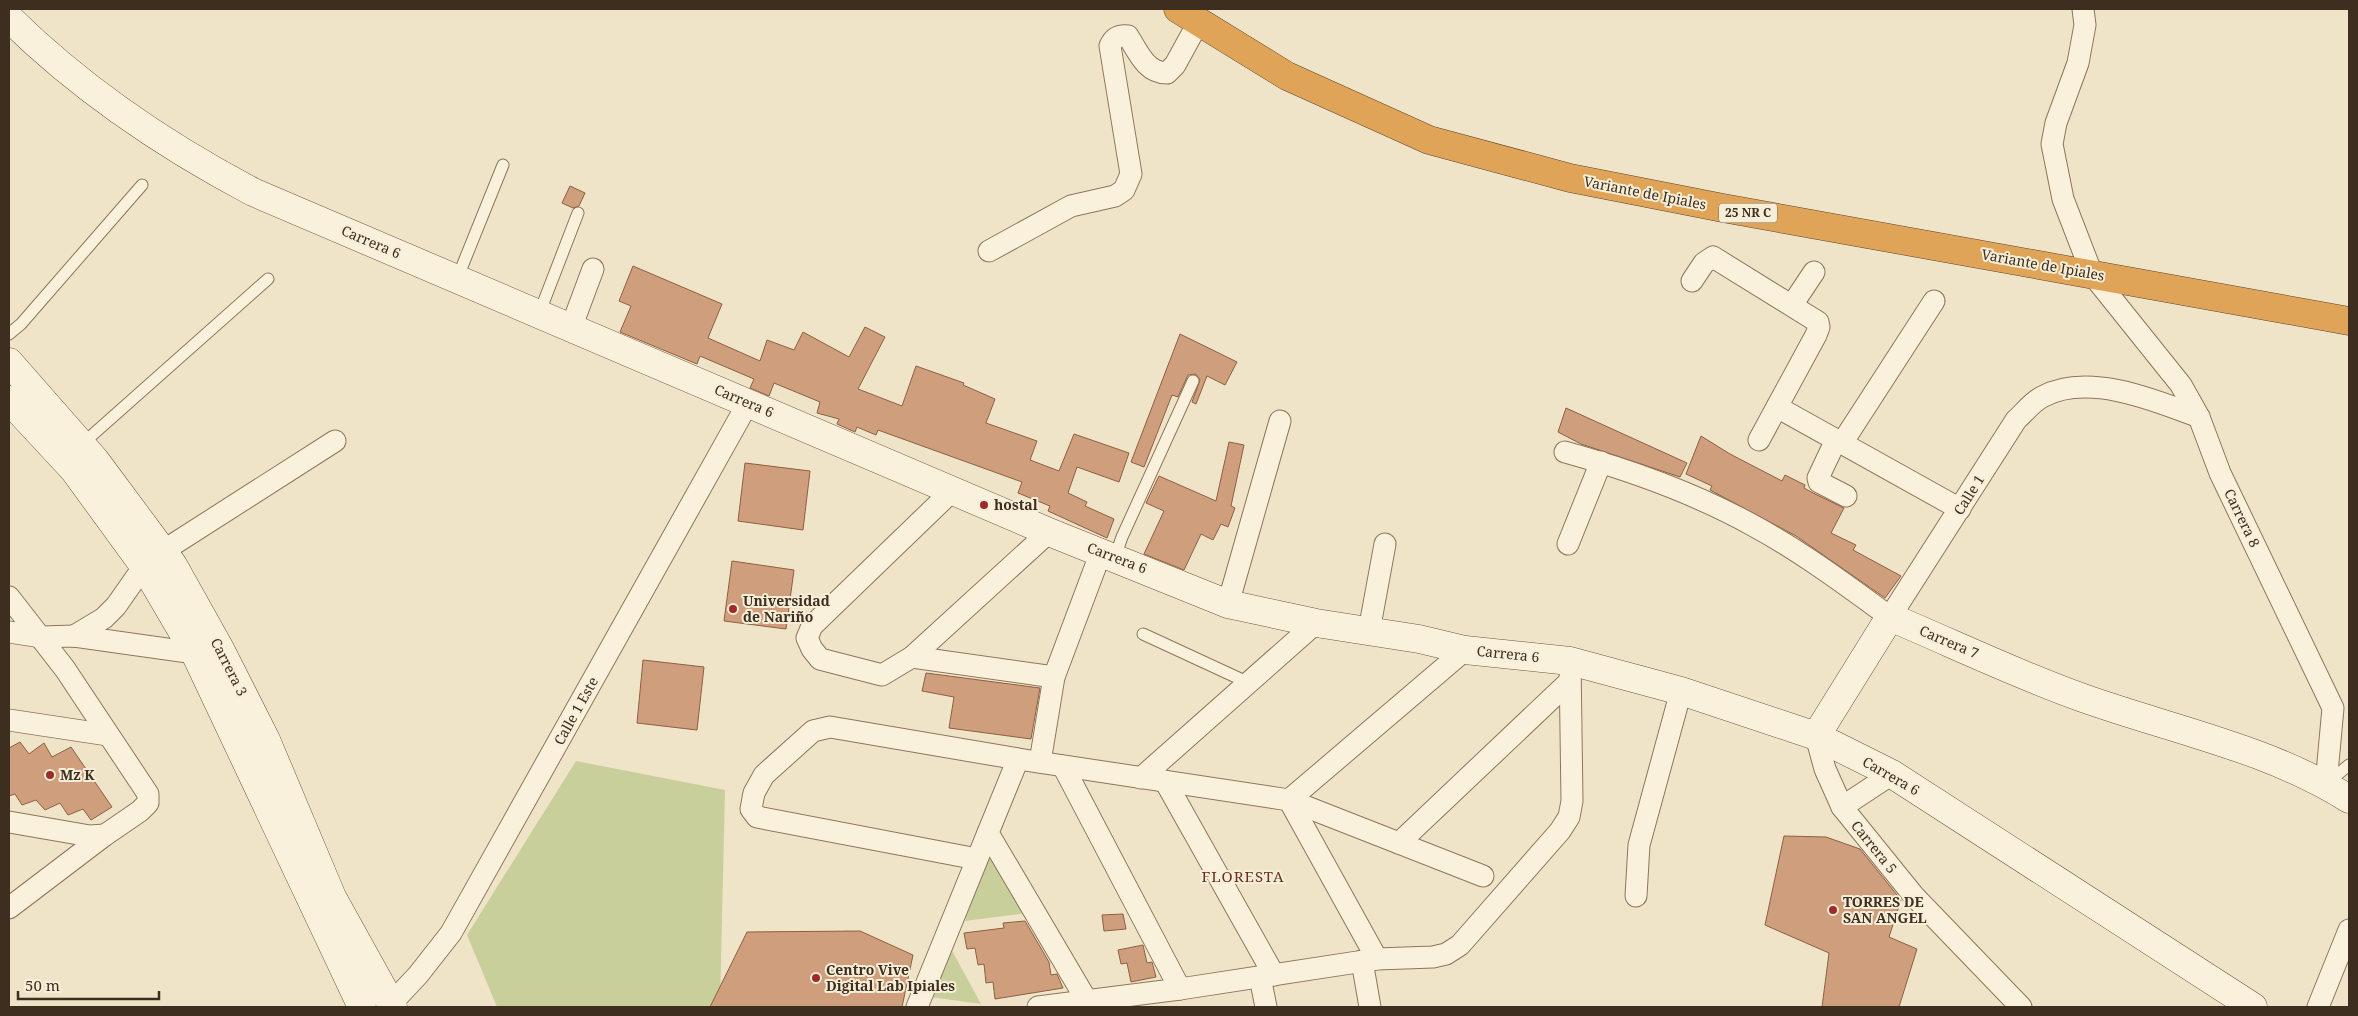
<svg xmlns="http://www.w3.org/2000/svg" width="2358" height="1016" font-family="'Noto Serif',serif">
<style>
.green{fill:#c9cf9b}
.building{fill:#cf9f7d;stroke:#8d5f41}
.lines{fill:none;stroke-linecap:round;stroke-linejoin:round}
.lane-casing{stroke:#8d765c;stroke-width:13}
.street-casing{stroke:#8d765c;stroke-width:23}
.secondary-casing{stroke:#6f573f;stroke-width:29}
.highway-casing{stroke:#5b4430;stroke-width:29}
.lane{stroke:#faf1dc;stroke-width:11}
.street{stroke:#faf1dc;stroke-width:21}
.secondary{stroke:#faf1dc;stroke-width:28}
.highway{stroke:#e0a458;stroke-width:28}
.poi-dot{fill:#9e2a2b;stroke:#f7eed8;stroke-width:2}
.labels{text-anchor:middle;stroke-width:4;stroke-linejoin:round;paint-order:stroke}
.shield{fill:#f7eed8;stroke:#756857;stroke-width:1}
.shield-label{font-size:12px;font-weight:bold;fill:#3d2e20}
.street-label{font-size:14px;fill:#3d2e20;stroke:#f7eed8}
.poi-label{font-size:14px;font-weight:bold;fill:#3d2e20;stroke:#f7eed8;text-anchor:start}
.neighbourhood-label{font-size:15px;letter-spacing:1px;fill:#6b2e1e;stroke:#f7eed8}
</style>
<rect width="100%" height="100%" fill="#f0e4c8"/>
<g class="green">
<polygon points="576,761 725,790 720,1007 497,1007 467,935"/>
<polygon points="988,845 1027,913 965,921"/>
<polygon points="949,945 981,1004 930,997"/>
</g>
<g class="building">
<polygon points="570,186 585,193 579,206 573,208 562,203"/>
<polygon points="633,266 722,304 708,338 760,361 767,340 794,350 803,332 849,357 865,327 885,337 858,389 902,406 916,366 964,383 963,385 995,399 986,423 1037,441 1030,460 1059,471 1074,434 1129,453 1119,482 1077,467 1068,493 1087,502 1085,506 1114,519 1107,538 1048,511 1050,506 1018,493 1022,482 878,430 876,435 857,427 855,432 837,424 839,419 817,413 820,402 774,383 769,396 750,388 754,379 700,356 697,364 620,332 631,306 619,301"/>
<polygon points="1180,334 1237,362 1225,385 1207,376 1196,404 1192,402 1200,380 1196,374 1188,375 1178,397 1172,395 1144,467 1131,462"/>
<polygon points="1566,408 1687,463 1680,477 1581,444 1558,432"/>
<polygon points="1701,436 1730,454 1782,481 1785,475 1805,485 1804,488 1813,493 1844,508 1831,533 1856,545 1853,550 1901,576 1885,598 1796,536 1710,490 1712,486 1686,474"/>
<polygon points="1229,442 1244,445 1231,506 1235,508 1228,527 1221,524 1213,540 1201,534 1184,570 1144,554 1164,511 1146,503 1159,476 1216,501"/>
<polygon points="745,463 810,471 803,530 738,521"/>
<polygon points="732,561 794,570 786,629 724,621"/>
<polygon points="643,660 704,667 697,730 637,723"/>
<polygon points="926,673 1040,688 1031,739 949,728 954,697 922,691"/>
<polygon points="20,742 29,754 44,743 52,757 71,747 112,807 91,820 83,809 68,815 60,803 45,810 36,800 22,805 15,794 9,796 9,748"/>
<polygon points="1784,836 1826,837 1860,849 1901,900 1889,937 1917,949 1899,1007 1822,1007 1829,953 1765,925"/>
<polygon points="1123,914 1126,929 1104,931 1102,915"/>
<polygon points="1025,921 1049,962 1051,975 1057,974 1063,988 995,999 993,982 986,983 984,964 978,965 975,948 967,949 964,933 1004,928 1003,923"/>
<polygon points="860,931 913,955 902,1007 710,1007 747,932"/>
<polygon points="1143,945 1147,963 1152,962 1156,977 1131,982 1127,963 1121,964 1118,950"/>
</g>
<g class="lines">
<g class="lane-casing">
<g id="lane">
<polyline points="457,279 503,165"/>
<polyline points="539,314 578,213"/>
<polyline points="9,334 21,324 142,185"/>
<polyline points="81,445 268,279"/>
<polyline points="1115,557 1122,537 1193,381"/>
<polyline points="1143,634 1249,683"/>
<polyline points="2327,783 2349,765"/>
</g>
</g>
<g class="street-casing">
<g id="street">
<polyline points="2083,9 2085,25 2078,63 2056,123 2052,144 2063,199 2092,274 2181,385 2199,417 2220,473 2333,708 2326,784"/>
<path d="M989,251L1071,206L1115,196L1124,190L1131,174L1110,46C1114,37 1119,35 1128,36C1138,52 1146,73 1167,73L1175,65L1198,23"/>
<polyline points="1692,281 1704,263 1713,257 1818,322 1819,327 1816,335 1759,440"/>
<polyline points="1792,305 1814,272"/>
<polyline points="571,328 593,269"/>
<polyline points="1777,407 1960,509"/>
<polyline points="1836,440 1818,478 1819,482 1846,496"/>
<polyline points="1842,443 1934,301"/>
<path d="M1565,452C1630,470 1695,493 1754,526C1802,552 1846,585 1890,617L2016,420C2024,413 2032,402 2042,397C2087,372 2155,400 2199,417"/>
<polyline points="952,491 812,626 807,638 812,649 820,659 882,675 912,657 1049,532"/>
<polyline points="1568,544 1601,462"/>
<polyline points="9,597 65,669 148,794 148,803 140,811 105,835 9,908"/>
<polyline points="1228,604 1280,421"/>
<polyline points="1369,631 1385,544"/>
<polyline points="9,632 42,637 74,636 195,653 207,651"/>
<polyline points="74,636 104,618 116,606 144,566 163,551 335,441"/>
<polyline points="912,657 1054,677"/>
<polyline points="9,720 108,735"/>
<polyline points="1816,736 1825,769 1842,807 1914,896 2021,1007"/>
<polyline points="1040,762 1054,677 1101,552"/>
<polyline points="1063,766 1180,989"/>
<polyline points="1141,778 1316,623"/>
<polyline points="1165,781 1274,975"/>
<polyline points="1289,800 1483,876"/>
<polyline points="1289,800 1377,959"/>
<polyline points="1842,807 1892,774"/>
<polyline points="9,822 90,836 105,835"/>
<polyline points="988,833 1087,1001"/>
<polyline points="1399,843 1570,681"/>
<polyline points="977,859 757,817 751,809 754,793 764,775 813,731 830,727 1018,759 1289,800 1465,650"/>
<polyline points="1636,896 1639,845 1681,691"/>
<polyline points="1362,961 1370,1007"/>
<polyline points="1260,977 1266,1007"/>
<polyline points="388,1007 418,975 451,933 748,403"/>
<polyline points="917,1007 1018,759"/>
<polyline points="1038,1007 1180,989 1377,959 1433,957 1446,954 1460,945 1560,831 1569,817 1572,801 1570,661"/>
<polyline points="2318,1007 2349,930"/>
</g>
</g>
<g class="secondary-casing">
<g id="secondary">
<path d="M9,18C81,89 164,145 253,192L1049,532L1228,604L1316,623L1419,639L1465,650L1570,661L1681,691L1816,736L1892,774L2253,1007"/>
<polyline points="9,362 95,460 173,565 220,649 266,740 332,897 393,1007"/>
<polyline points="9,400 74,470 144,566 195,653 362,1007"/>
<path d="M1816,736L1890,617C1954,644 2018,675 2083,698C2173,730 2268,748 2349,799"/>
</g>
</g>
<g class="highway-casing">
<polyline id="highway" points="1178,9 1287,76 1429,140 1570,178 1723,208 2349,321"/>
</g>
<use href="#lane" class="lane"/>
<use href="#street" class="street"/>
<use href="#secondary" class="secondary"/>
<use href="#highway" class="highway"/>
</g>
<g class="poi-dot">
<circle cx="984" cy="505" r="5"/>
<circle cx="733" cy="609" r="5"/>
<circle cx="50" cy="775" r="5"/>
<circle cx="1833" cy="910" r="5"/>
<circle cx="816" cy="978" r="5"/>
</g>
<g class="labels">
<rect class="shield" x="1719" y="203.5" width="58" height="19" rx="4"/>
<g class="shield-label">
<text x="1748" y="217">25 NR C</text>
</g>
<g class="street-label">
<text transform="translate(1645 193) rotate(11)" y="5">Variante de Ipiales</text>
<text transform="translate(371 242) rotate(23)" y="5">Carrera 6</text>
<text transform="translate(2043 265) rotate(10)" y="5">Variante de Ipiales</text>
<text transform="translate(744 401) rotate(23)" y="5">Carrera 6</text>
<text transform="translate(1969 495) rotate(-58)" y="5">Calle 1</text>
<text transform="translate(2242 518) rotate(64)" y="5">Carrera 8</text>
<text transform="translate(1117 558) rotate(21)" y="5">Carrera 6</text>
<text transform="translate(1949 642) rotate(23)" y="5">Carrera 7</text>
<text transform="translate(1508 654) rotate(6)" y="5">Carrera 6</text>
<text transform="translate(229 667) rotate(63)" y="5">Carrera 3</text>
<text transform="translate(576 711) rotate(-61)" y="5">Calle 1 Este</text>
<text transform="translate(1891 776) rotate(30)" y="5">Carrera 6</text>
<text transform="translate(1874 847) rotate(51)" y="5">Carrera 5</text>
</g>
<g class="poi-label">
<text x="994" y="510">hostal</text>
<text x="743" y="606">Universidad<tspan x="743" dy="16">de Nariño</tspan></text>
<text x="60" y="780">Mz K</text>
<text x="1843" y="907">TORRES DE<tspan x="1843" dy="16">SAN ANGEL</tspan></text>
<text x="826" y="975">Centro Vive<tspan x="826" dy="16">Digital Lab Ipiales</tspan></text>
</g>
<g class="neighbourhood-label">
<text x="1243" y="882">FLORESTA</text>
</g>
</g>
<rect width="2358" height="1016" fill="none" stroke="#3d2e20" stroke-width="20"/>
<path d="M18 991v8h141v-8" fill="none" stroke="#3d2e20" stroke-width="2.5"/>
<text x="25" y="991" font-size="15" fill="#3d2e20" stroke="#f7eed8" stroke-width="4" paint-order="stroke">50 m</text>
</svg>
